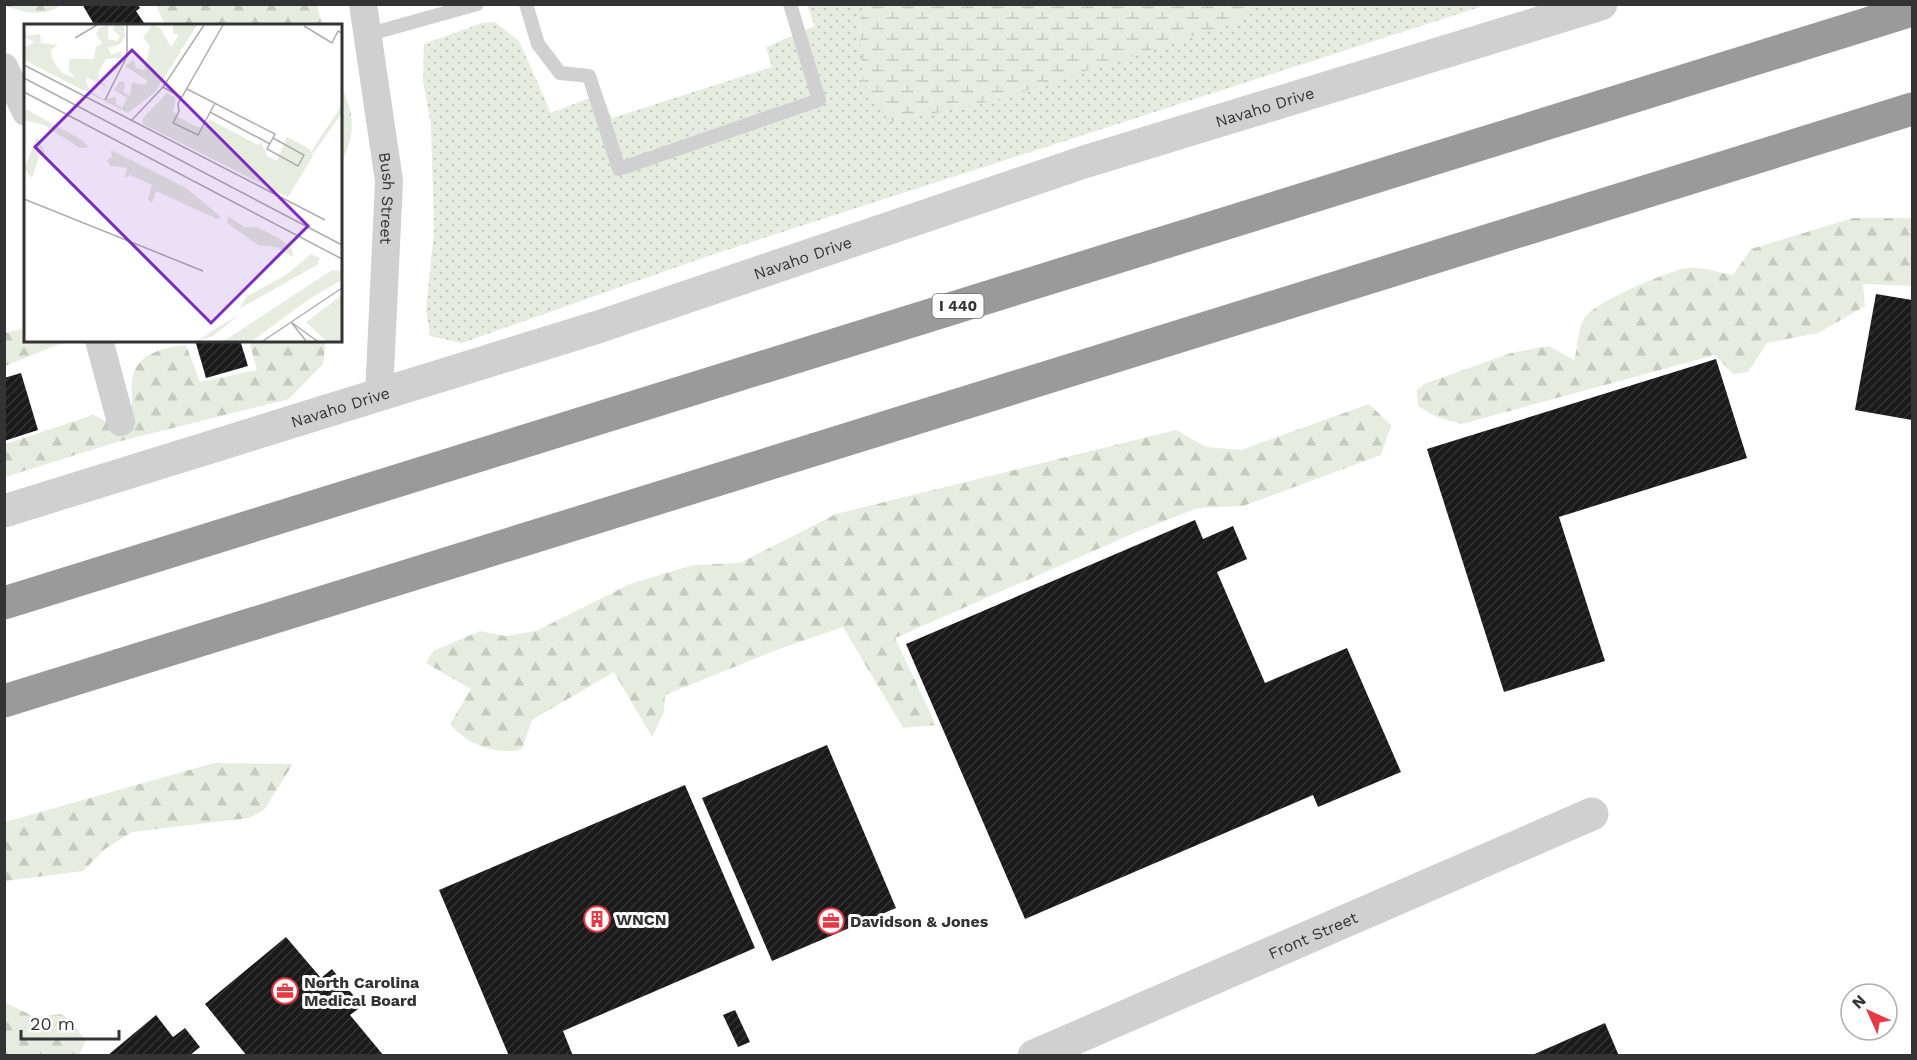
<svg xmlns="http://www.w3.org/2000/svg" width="1917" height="1060" font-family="'Work Sans',sans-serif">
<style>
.grass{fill:url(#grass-dots)}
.forest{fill:url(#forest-firs)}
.wetland{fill:url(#wetland-marsh)}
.building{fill:url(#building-hatch)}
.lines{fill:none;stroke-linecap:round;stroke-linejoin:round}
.service{stroke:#d0d0d0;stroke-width:14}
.minor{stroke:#d0d0d0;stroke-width:28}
.tertiary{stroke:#d0d0d0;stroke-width:33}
.motorway{stroke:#9a9a9a;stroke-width:33}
.labels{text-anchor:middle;stroke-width:6;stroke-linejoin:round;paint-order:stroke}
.shield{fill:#fff;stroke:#707070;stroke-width:1.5}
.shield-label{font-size:15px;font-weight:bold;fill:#333}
.street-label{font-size:16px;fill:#333;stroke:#fff}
.poi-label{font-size:16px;font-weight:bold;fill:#333;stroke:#fff;text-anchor:start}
.inset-road{fill:none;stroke:#adadad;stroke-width:1.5}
.view{fill:#7b2cbf;fill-opacity:0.15;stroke:#7b2cbf;stroke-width:3}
.inset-edge{fill:none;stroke:#333;stroke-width:3}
</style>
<defs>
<pattern id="grass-dots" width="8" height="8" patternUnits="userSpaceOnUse" patternTransform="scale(1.5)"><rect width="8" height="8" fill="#e6ecdf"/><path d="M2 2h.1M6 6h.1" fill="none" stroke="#c6cbc0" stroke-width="1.8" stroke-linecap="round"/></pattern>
<pattern id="forest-firs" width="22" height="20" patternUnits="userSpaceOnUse" patternTransform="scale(1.5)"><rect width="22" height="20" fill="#e6ecdf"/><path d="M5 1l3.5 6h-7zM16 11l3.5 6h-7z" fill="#c6cbc0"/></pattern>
<pattern id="wetland-marsh" width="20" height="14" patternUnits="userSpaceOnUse" patternTransform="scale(1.5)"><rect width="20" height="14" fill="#e6ecdf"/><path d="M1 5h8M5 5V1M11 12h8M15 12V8" fill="none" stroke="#c6cbc0"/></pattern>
<pattern id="building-hatch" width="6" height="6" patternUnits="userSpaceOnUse" patternTransform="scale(1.5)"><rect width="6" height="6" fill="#1a1a1a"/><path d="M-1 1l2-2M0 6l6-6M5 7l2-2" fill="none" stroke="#333"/></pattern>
</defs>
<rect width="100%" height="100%" fill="#fff"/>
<polygon class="grass" points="807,5 1486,5 708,256 462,343 430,336 426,310 434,230 431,126 423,81 424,44 482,23 495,22 519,41 551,113 602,93 612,118 772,67 766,47 815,26"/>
<g class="forest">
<path d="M4,5L5,4L61,5C44,18 24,13 4,5Z"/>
<polygon points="156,5 317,5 322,25 165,25"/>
<path d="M341,86C355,115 356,134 341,163Z"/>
<path d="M1853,218H1912V286L1863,284L1865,306L1818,333L1767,343L1748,372L1733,374L1715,355L1462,424L1437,417L1418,406L1417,390L1424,384L1511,353L1549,346L1574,360C1579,347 1576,329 1586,316C1600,300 1666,272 1687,268C1701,266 1720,273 1733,275L1751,249Z"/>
<polygon points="25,328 26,340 67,341 5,366 5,333"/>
<path d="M249,341H326L323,364L289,399L117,442L5,477V444L93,415L106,421H124C139,396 128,397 133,376C138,353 166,347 186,345L200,382L257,370Z"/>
<path d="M1369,404L1391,425L1381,455L1243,506L1198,508L1146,528L895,638L936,725L903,728L843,627L779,649L665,695L664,712L652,737L614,672L532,720L522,749C497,756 466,744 450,724L471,689L426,663L433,651L480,631L505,636L536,631L630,584L693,565L740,563L836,514L1176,430L1206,447L1241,450Z"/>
<polygon points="214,763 293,764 264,810 249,818 132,832 105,849 83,871 5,881 5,822"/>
<polygon points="4,1002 35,1017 63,1014 86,1040 79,1055 5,1055"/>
</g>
<polygon class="wetland" points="874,4 1250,4 1250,5 1241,20 1004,98 890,123 863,82 859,19"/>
<g class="building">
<polygon points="82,4 138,5 140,8 136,11 146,26 95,26"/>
<polygon points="1876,294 1912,300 1912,420 1855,410"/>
<polygon points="195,340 240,340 248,366 206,378"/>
<polygon points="1716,359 1747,458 1559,517 1605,661 1504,692 1427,449"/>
<polygon points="21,373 38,430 4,441 4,378"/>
<polygon points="1195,520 1203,539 1233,526 1247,559 1217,572 1265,683 1347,648 1401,772 1318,807 1313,795 1025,919 906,644"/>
<polygon points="827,745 896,908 772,961 702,798"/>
<polygon points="685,785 755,948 563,1031 573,1056 509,1056 439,890"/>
<polygon points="286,937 321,978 332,969 362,1006 350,1015 384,1056 247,1056 205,1004"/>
<polygon points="735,1010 750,1042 738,1047 723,1015"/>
<polygon points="156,1015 173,1037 185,1028 200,1047 189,1056 107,1056"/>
<polygon points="1605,1023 1619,1056 1530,1056"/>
</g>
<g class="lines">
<g class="service">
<polyline points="526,4 538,44 560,73 589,76 619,169 819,100 790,4"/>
<polyline points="370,34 477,4"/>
</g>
<g class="minor">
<path id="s1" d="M363,4L389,181L379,395"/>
<polyline points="4,67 26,112"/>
<polyline points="99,340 121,422"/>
</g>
<g class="tertiary">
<path id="s2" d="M4,511L598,327L1084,162L1601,4"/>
<path id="s3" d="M1034,1056L1592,814"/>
</g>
<g class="motorway">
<polyline points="4,603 1912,10"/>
<polyline points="4,701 1912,109"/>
</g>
</g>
<defs>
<g id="building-ring" transform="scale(1.35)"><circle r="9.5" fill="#fff" stroke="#e63946" stroke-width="1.5"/><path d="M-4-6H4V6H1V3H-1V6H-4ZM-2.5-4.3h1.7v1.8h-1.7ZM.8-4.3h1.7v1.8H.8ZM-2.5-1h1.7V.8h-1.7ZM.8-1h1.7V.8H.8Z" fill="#e63946"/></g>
<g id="office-ring" transform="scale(1.35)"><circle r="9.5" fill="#fff" stroke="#e63946" stroke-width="1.5"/><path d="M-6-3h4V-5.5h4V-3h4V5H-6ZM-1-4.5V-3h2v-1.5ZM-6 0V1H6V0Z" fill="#e63946"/></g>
</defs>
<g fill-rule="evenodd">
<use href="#building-ring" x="597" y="919"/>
<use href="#office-ring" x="831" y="921"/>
<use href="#office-ring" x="285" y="991"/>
</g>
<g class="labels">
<rect class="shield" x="932.5" y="294" width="51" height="24" rx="4.5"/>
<g class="shield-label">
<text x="958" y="311">I 440</text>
</g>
<g class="street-label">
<text dy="6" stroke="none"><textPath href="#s2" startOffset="1324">Navaho Drive</textPath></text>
<text dy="6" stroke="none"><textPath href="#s1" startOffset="196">Bush Street</textPath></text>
<text dy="6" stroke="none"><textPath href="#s2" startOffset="838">Navaho Drive</textPath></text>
<text dy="6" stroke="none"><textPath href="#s2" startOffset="352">Navaho Drive</textPath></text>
<text dy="6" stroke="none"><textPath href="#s3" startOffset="304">Front Street</textPath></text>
</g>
<g class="poi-label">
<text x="616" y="925">WNCN</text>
<text x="850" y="927">Davidson &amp; Jones</text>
<text x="304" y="988">North Carolina<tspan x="304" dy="18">Medical Board</tspan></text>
</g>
</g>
<g transform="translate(24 24)">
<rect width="318" height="318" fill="#fff"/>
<path d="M143,69L152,74L149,87L154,93L173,103H181L185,95L234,121L237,118L243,132L253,137L263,113L286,125L289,132L264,173L119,100V94Z" fill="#e6ecdf"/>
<path d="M84,1V15L93,17L96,12L89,6L90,1H100L101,12L96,20L84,24L87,31L97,27L98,34L82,35L75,47V55L84,64L63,54L62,57L66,67L79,75L92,73V80L98,84L103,74L90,66L96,57L101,59L99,68L106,72L108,58L120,61L124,57L101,42L110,36L112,44L120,46L126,22L119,14L128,1L136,4L147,23L155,11L149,9V1H173L131,68L104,89L0,36V24L10,18L0,12L16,10L17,19L34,21L27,26L28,35L38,49L51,54L45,47V35H70L72,23L78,19L72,10L75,4ZM318,81V89L289,130L288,126ZM0,84L58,116L65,123L56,124L20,101L0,96ZM13,112L21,129L15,133L8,154L0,145ZM87,126L162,164L197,193L193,195L132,167L128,179L124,176L128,161L106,151L100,154L103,144L86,142L83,136L88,133ZM204,192L220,203H233L258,216L268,225L269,233L253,223L234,221L203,199ZM287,230L296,234L293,241L215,285L223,272L262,251ZM308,246L318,247V256L285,275L228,317H200ZM318,271V317H302L282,298ZM216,290L189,312L174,317L191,305Z" fill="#e6ecdf"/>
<path d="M185,107L199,108L232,126L226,140L220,142L179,119Z" fill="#e6ecdf"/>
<path class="inset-road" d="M280,2L308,19L314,7L318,9M51,14L73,1M0,41L301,196M0,54L318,221M139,63L157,73M163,65L251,110L243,125L274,142L280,131L249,114M0,68L318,235M81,76L103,32V1M191,79L174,111L149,99L155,87L154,80L199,1M186,88L246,120M107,97L139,63L180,1M0,175L179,247M267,298L293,317M267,298L282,317M239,317L318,264"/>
<path class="view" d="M108,26L284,202L187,299L11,123Z"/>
<rect width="318" height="318" class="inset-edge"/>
</g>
<rect width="1917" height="1060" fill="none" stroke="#333333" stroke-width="12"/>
<g transform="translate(1869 1012) rotate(315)"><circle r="28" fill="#ffffff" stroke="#adadad" stroke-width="1.5"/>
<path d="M0-4.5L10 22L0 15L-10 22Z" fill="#e63946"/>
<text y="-9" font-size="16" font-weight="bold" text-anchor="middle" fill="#333333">N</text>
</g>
<path d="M21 1030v9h98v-9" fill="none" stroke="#333333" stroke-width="3"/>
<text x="30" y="1030" font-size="18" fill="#333333" stroke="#ffffff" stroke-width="4.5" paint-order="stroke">20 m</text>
</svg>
